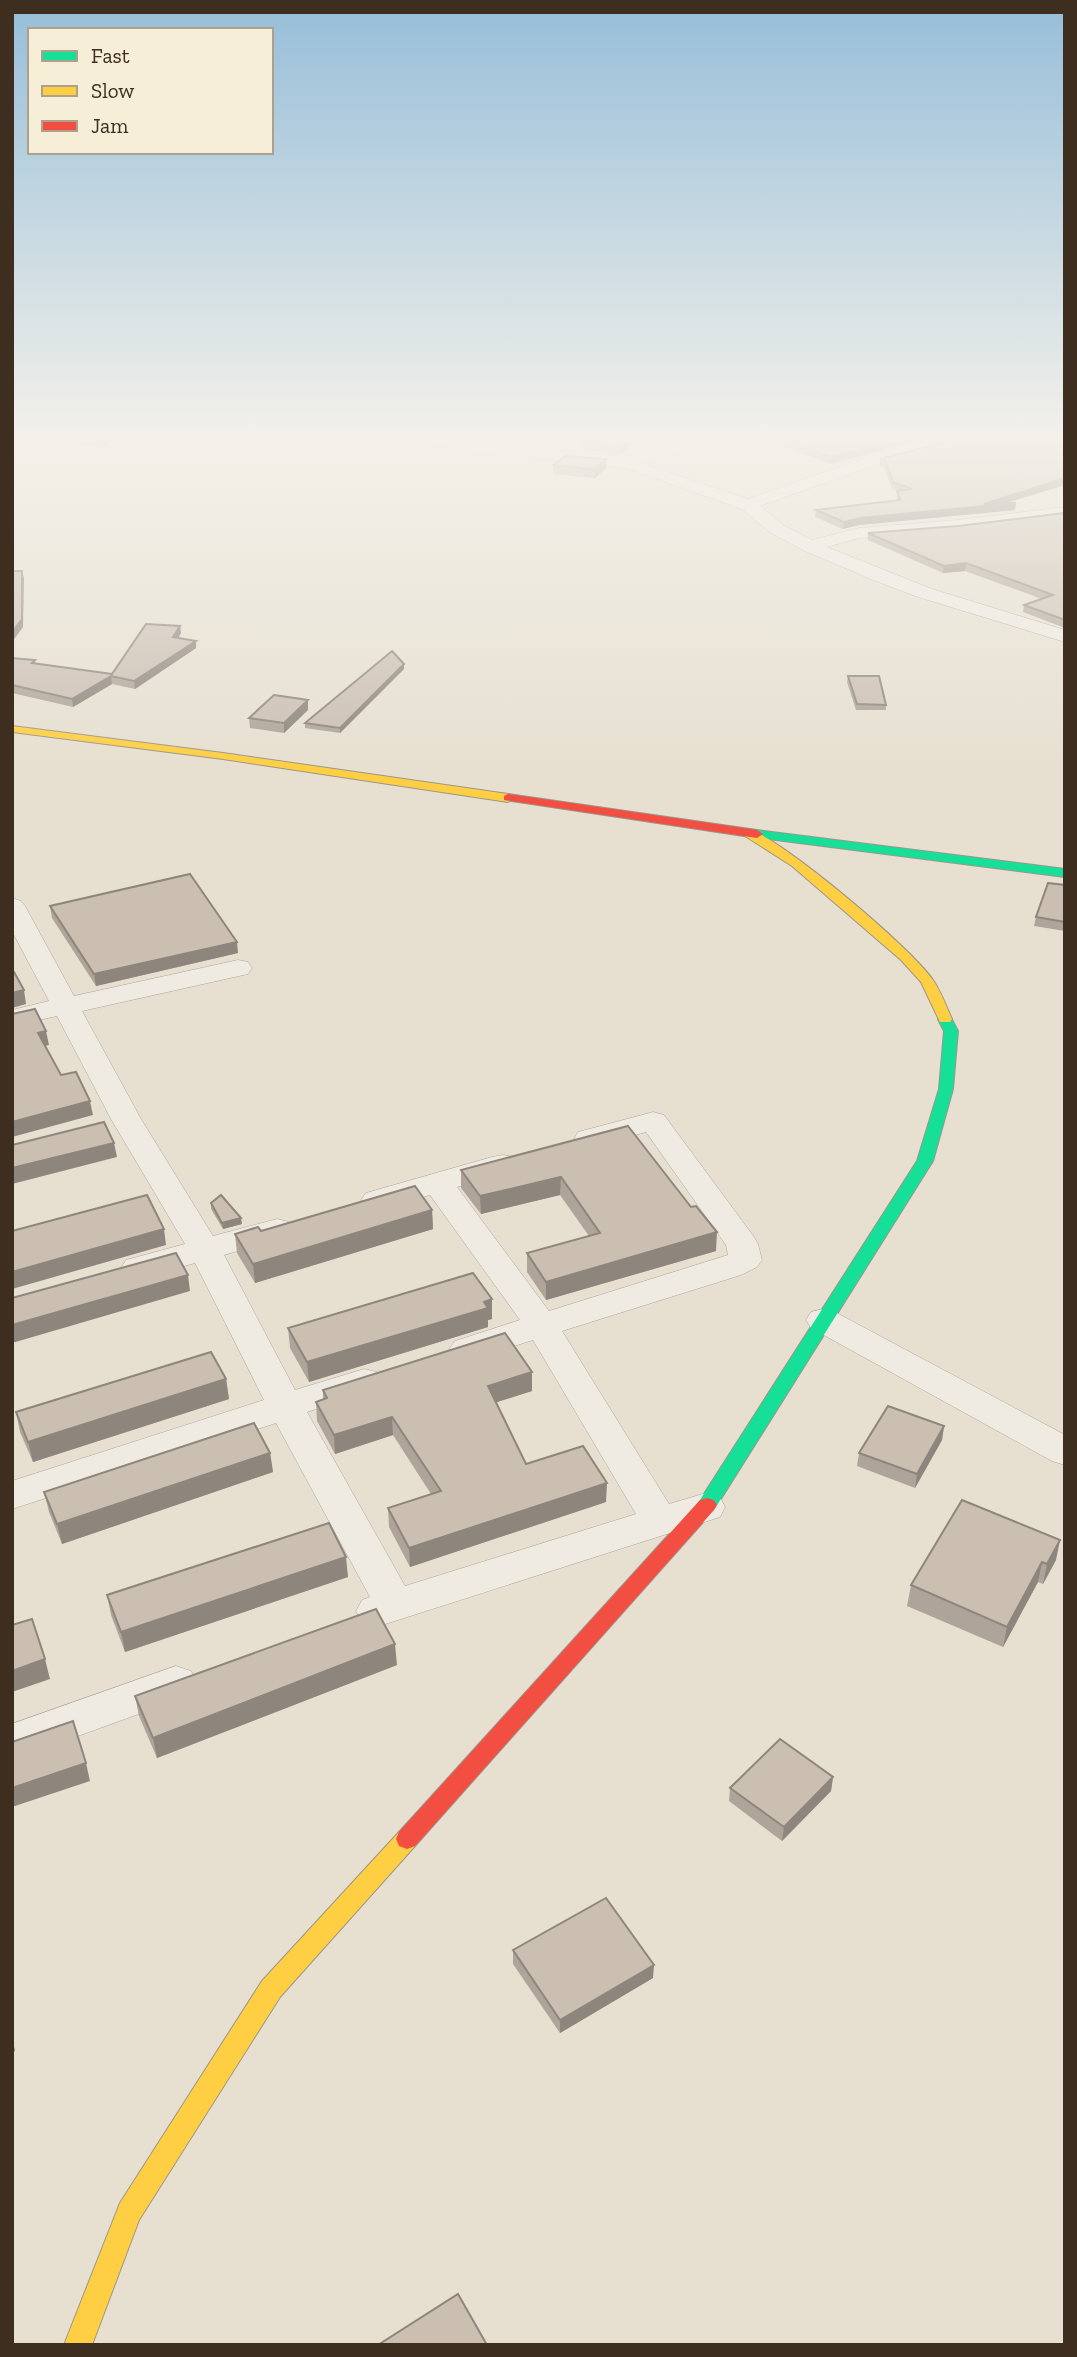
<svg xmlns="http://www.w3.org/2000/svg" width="1077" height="2357" font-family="'Zilla Slab',serif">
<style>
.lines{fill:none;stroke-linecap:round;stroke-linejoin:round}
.street-casing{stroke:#ada599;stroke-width:1}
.fast-casing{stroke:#9c958a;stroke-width:2}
.slow-casing{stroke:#9c958a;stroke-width:2}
.jam-casing{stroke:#9c958a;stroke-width:2}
.street{fill:#efebe3;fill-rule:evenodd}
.fast{fill:#16e098;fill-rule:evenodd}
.slow{fill:#ffcf43;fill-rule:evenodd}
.jam{fill:#f24e42;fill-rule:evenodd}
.wall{fill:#afa499}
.shaded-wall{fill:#8e867d}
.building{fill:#cbbfb2;stroke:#8e867d;stroke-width:2}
</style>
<rect width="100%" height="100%" fill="#e7e0d1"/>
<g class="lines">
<g class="street-casing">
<g id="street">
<polygon points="413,438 452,438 627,457 696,438 723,438 721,441 642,463 748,499 878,453 937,438 967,438 965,441 889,460 760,506 783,525 812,540 859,528 957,520 1065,507 1065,517 957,531 859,538 827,547 932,589 1065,630 1065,642 918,597 873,580 805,551 771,533 742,509 623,467 487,454 421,443"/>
<polygon points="12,898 21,901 25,906 74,996 238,960 248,962 252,968 248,974 82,1011 141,1119 213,1236 277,1219 289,1222 293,1229 289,1236 224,1255 295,1390 364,1369 377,1372 382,1381 377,1390 307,1412 405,1586 636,1514 533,1340 467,1361 455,1357 449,1349 455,1341 520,1320 430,1195 377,1210 366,1207 361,1200 366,1193 492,1157 503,1155 514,1157 519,1164 514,1171 457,1187 549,1311 728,1255 726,1245 646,1132 589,1148 578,1146 574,1139 578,1132 642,1115 653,1112 664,1115 754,1237 758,1244 762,1260 757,1267 741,1275 562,1331 669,1504 706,1493 720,1497 725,1507 720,1517 376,1627 362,1622 356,1611 362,1600 370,1597 276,1423 12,1509 12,1481 264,1400 195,1263 138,1279 126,1276 121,1268 126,1260 185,1244 111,1119 57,1016 12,1026 12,1010 49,1001 12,931"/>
<polygon points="823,1309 835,1312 1065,1435 1065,1465 1052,1461 811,1328 806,1320 811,1312"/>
<polygon points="176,1666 191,1671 197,1683 191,1695 12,1760 12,1724"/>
</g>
</g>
<g class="fast-casing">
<g id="fast">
<polygon points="757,830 1065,869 1065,877 753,837 753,831"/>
<polygon points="945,1015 950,1016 958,1031 953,1089 933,1161 714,1510 707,1512 700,1510 697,1505 700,1500 917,1161 939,1089 944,1031 938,1019"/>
</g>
</g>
<g class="slow-casing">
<g id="slow">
<polygon points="12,726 223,753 508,794 514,798 508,802 223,759 12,732"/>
<path d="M749,829C783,840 913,949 933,980C941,992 946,1006 952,1019L950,1022H940L921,982L901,960L792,866L745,836L743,833Z"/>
<polygon points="407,1829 415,1832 418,1839 415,1846 280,1997 139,2220 92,2345 64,2345 120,2203 262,1981 399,1832"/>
</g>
</g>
<g class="jam-casing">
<g id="jam">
<polygon points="508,794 757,830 763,834 757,838 504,800 504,796"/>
<polygon points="707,1498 714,1500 717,1505 714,1510 415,1846 407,1849 399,1846 396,1839 399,1832 700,1500"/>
</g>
</g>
<use href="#street" class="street"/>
<use href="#fast" class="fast"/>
<use href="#slow" class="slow"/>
<use href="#jam" class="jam"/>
</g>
<g class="wall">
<polygon points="37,438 123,438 100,448"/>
<polygon points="587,438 638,438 621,454 582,449 582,443"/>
<polygon points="763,438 925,438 830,464"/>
<polygon points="606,459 606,468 595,478 553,474 553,465"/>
<polygon points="880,459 1065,485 1006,503 1016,503 1015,510 859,525 843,529 815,517 816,510 897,501 897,491 899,491 892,489 884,467 880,466"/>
<polygon points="1065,513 1065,628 1023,612 1024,605 1042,599 965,571 943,573 868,540 868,533 958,526"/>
<polygon points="181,633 178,638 196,641 196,648 135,689 112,684 73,707 12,693 12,658 35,660 36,664 112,674"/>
<polygon points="404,669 340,733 305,728 305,723"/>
<polygon points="848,676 886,705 886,710 856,710 847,682"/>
<polygon points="308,710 284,733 250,728 249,718"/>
<polygon points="1065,885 1065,931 1034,926 1036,917"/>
<polygon points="50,906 238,953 96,986 52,918"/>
<polygon points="628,1126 716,1251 546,1300 527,1272 527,1253 589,1236 560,1195 481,1214 461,1188 461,1170"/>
<polygon points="211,1203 242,1224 223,1229 211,1209"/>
<polygon points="432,1210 433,1229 255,1283 237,1253 235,1234"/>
<polygon points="492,1319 488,1320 488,1327 309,1382 290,1348 288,1328"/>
<polygon points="226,1379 229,1399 33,1462 20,1432 16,1412"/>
<polygon points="323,1390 532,1391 496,1402 526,1464 606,1502 410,1567 389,1527 388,1508 431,1494 393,1435 335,1454 317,1421 316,1402 323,1400"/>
<polygon points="944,1426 942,1440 915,1488 857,1466 859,1453"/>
<polygon points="270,1453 273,1472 62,1544 49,1512 44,1492"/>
<polygon points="1056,1560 1043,1584 1038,1582 1003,1647 907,1606 911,1585"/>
<polygon points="348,1577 125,1652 111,1615 107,1595"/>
<polygon points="397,1665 157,1758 139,1716 135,1696"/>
<polygon points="833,1777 831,1791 782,1841 729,1801 730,1788"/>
<polygon points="513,1950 653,1978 560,2033 513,1964"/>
</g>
<g class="shaded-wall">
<polygon points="109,438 123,438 100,448 100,442"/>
<polygon points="631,438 638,438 621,454 621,447"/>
<polygon points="901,438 925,438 830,464 830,457"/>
<polygon points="606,459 606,468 595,478 595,470"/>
<polygon points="1065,478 1065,485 1002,504 1016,503 1015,510 859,525 843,529 844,522 860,518 984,504"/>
<polygon points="966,563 965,571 943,573 944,566"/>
<polygon points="22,571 24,578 23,627 12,642 12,632"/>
<polygon points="180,626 181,633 174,645 173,637"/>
<polygon points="196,641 196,648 135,689 134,681"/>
<polygon points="404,664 404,669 340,733 340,728"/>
<polygon points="111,676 112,684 73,707 72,699"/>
<polygon points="308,700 308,710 284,733 284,723"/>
<polygon points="237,942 238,953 96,986 94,974"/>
<polygon points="24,990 26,1004 12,1008 12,993"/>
<polygon points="46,1031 49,1045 41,1047 38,1033"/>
<polygon points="90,1101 93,1115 12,1137 12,1122"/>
<polygon points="114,1143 117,1157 12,1184 12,1168"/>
<polygon points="561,1177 560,1195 481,1214 480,1196"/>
<polygon points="432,1210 433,1229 255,1283 253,1264"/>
<polygon points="241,1218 242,1224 223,1229 222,1223"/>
<polygon points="164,1229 166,1245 12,1289 12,1272"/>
<polygon points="717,1232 716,1251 546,1300 546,1282"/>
<polygon points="188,1275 190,1291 12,1343 12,1325"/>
<polygon points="492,1299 492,1319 488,1320 488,1327 309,1382 307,1362"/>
<polygon points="532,1372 532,1391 488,1405 488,1386"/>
<polygon points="226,1379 229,1399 33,1462 28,1442"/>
<polygon points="392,1417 393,1435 335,1454 334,1435"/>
<polygon points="944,1426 942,1440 915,1488 917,1474"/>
<polygon points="270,1453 273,1472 62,1544 57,1524"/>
<polygon points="607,1483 606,1502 410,1567 409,1548"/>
<polygon points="1060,1540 1056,1560 1043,1584 1047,1564"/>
<polygon points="346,1557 348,1577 125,1652 121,1632"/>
<polygon points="1042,1562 1038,1582 1003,1647 1007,1627"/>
<polygon points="395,1644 397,1665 157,1758 153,1738"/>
<polygon points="45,1659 50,1679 12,1692 12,1671"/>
<polygon points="86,1763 90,1781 12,1807 12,1788"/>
<polygon points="833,1777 831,1791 782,1841 784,1827"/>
<polygon points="654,1965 653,1978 560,2033 560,2020"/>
<polygon points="12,2040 15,2050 12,2057"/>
</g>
<g class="building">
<polygon points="73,438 109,438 100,442"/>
<polygon points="587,438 631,438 621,447 582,443"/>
<polygon points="781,438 901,438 830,457"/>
<polygon points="960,438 1065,438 1065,478 984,504 1016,503 860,518 844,522 816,510 900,500 897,491 912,489 893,482 885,460 880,459"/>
<polygon points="565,456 606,459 595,470 553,465"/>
<polygon points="1065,513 1065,620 1024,605 1053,595 966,563 944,566 868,533 958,526"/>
<polygon points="12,571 22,571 22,619 12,632"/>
<polygon points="146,624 180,626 173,637 196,641 134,681 111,676 72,699 12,685 12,658 35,660 32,663 112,674"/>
<polygon points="392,651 404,664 340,728 305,723"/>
<polygon points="848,676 879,676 886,705 857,704"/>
<polygon points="274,695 308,700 284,723 249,718"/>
<polygon points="190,874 237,942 94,974 50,906"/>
<polygon points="1048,883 1065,885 1065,922 1036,917"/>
<polygon points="12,972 14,972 24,990 12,993"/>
<polygon points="35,1009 46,1031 38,1033 61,1075 76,1072 90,1101 12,1122 12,1014"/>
<polygon points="104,1122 114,1143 12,1168 12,1145"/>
<polygon points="628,1126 691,1207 696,1206 717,1232 546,1282 527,1253 600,1233 561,1177 480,1196 461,1170"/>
<polygon points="415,1186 432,1210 253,1264 235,1234 258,1227 261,1231"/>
<polygon points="147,1195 164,1229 12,1272 12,1231"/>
<polygon points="221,1195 241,1218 222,1223 211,1203"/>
<polygon points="176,1253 188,1275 12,1325 12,1298"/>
<polygon points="473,1273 492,1299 484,1302 488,1308 307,1362 288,1328"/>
<polygon points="505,1333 532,1372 488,1386 526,1464 583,1446 607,1483 409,1548 388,1508 441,1491 392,1417 334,1435 316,1402 327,1398 323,1390"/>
<polygon points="211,1352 226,1379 28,1442 16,1412"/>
<polygon points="888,1406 944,1426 917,1474 859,1453"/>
<polygon points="254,1423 270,1453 57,1524 44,1492"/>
<polygon points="962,1500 1060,1540 1047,1564 1042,1562 1007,1627 911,1585"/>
<polygon points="329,1523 346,1557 121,1632 107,1595"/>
<polygon points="376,1609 395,1644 153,1738 135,1696"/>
<polygon points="32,1619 45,1659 12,1671 12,1625"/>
<polygon points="73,1721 86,1763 12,1788 12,1742"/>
<polygon points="780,1739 833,1777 784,1827 730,1788"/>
<polygon points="606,1898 654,1965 560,2020 513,1950"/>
<polygon points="458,2294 487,2345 378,2345"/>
</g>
<linearGradient id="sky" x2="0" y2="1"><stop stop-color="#96bed9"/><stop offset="0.57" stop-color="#f4f1ea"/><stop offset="1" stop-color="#f4f1ea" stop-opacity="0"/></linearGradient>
<rect width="1077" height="768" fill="url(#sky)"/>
<rect width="1077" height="2357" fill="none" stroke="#3d2e20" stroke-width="28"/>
<rect x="28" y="28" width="245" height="126" fill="#f7eed8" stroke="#ada18e" stroke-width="2"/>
<rect x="42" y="51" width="35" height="10" fill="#16e098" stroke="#ada18e" stroke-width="2"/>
<text x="91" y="63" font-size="21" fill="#3d2e20">Fast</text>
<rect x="42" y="86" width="35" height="10" fill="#ffcf43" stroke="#ada18e" stroke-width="2"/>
<text x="91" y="98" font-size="21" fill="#3d2e20">Slow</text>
<rect x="42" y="121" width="35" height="10" fill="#f24e42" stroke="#ada18e" stroke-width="2"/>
<text x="91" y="133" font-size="21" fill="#3d2e20">Jam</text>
</svg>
